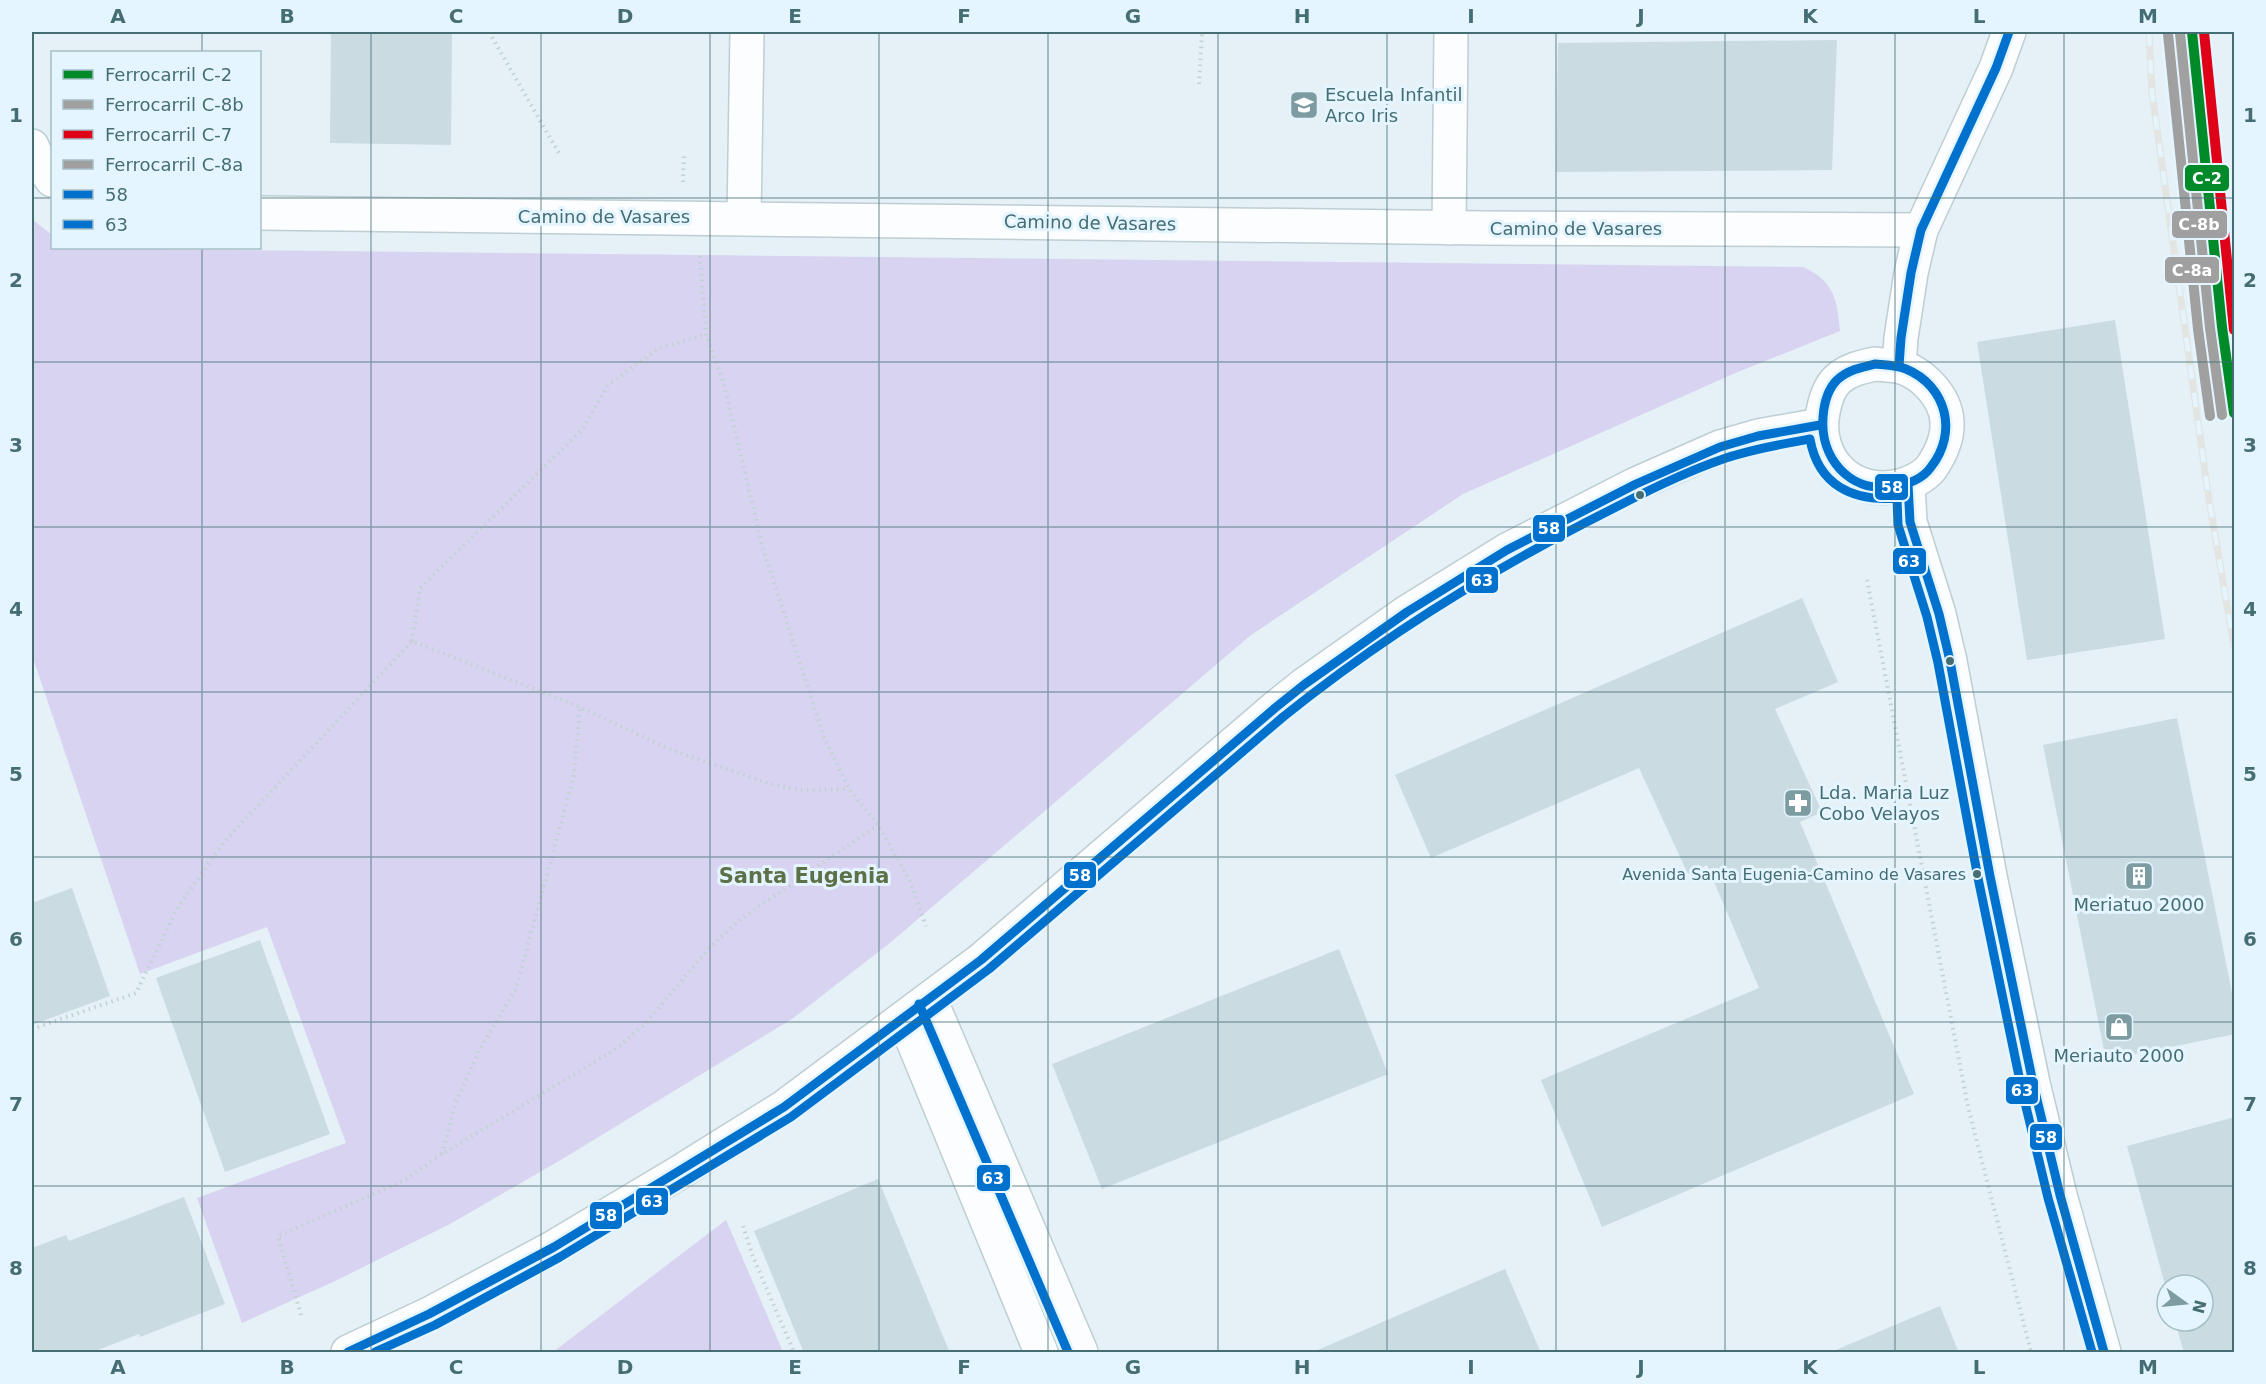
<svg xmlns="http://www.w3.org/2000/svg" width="2266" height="1384" font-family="'DejaVu Sans',sans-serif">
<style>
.green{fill:#d8d3f0}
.building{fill:#cadbe1}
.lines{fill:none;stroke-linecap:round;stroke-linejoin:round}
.street-casing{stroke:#beced3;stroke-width:36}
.path{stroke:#c2d1d3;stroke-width:4;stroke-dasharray:1.5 4.5;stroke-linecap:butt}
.street{stroke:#fbfdfe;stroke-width:33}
.rail-casing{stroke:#e2e5e1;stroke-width:7}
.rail{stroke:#e5f5ff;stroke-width:4.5;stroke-dasharray:14;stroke-linecap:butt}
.bus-1-casing{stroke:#e5f5ff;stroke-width:14}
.bus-2-casing{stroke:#e5f5ff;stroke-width:14}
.bus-1{stroke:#0072ce;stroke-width:9}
.bus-2{stroke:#0072ce;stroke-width:9}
.rail-1-casing{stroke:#e5f5ff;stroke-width:15}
.rail-2-casing{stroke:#e5f5ff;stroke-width:15}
.rail-3-casing{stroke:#e5f5ff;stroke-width:15}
.rail-4-casing{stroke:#e5f5ff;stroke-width:15}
.rail-1{stroke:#008a29;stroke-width:10}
.rail-2{stroke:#a0a0a0;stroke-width:10}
.rail-3{stroke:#de0118;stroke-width:10}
.rail-4{stroke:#a0a0a0;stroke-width:10}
.grid{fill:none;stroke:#456e74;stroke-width:1.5;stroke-opacity:0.55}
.bus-dot{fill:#456e74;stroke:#e5f5ff;stroke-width:2}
.labels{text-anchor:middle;stroke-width:6;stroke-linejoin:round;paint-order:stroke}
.bus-label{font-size:16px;fill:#456e74;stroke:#e5f5ff;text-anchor:end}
.poi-label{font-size:18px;fill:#456e74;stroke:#e5f5ff;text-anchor:start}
.street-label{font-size:18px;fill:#456e74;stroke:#e5f5ff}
.quarter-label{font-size:21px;font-weight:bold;fill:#5e7048;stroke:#e5f5ff}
.line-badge{stroke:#e5f5ff;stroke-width:2}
.badge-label{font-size:16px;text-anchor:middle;font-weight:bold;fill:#fff}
.neatline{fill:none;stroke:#456e74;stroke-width:2}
.grid-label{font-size:20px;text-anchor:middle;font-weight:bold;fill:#456e74}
</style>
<rect width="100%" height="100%" fill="#e5f0f7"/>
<g class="green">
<path d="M32,219L52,235V248L1803,267C1834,281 1837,299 1840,331L1733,374L1463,494L1251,635L891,942L792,1019L564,1158L450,1224L333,1282L242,1323L197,1198L346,1143L267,927L140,974L32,655Z"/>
<polygon points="726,1220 783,1352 553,1352"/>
</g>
<g class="building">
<polygon points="331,32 452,32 451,145 330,143"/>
<polygon points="1837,40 1832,170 1556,172 1558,43"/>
<polygon points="2115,320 2165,639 2027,660 1977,342"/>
<polygon points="1802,598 1838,682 1775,709 1822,812 1800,822 1914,1094 1602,1227 1541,1080 1759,988 1707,865 1688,874 1639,768 1431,858 1395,775"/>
<polygon points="2177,718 2235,1008 2235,1034 2106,1060 2043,745"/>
<polygon points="72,888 110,996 32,1025 32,903"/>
<polygon points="260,940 330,1134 225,1172 156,978"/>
<polygon points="1339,949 1388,1074 1102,1189 1052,1064"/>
<polygon points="2235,1117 2235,1353 2184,1353 2175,1321 2203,1321 2203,1285 2167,1285 2167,1292 2127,1146"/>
<polygon points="878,1179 950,1353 804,1353 754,1231"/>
<polygon points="184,1197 225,1304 140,1337 139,1334 90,1353 32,1353 32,1248 66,1235 69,1241"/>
<polygon points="1505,1269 1541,1353 1311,1353"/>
<polygon points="1940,1306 1959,1353 1831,1353 1831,1352"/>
</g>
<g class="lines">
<g class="street-casing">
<g id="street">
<polyline points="32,146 39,162 52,180"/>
<polyline points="260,213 1485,228 1921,230"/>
<polyline points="744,218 747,32"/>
<polyline points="1449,228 1451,32"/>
<path d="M1875,364C1883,365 1891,365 1898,366C1922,372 1946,397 1947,422C1948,439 1940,455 1931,468C1924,477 1909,484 1899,486C1852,497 1814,459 1823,412C1825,401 1829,387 1838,379C1848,370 1861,367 1875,364Z"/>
<polyline points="1899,366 1901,338 1911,273 1921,230 1996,68 2009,32"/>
<polyline points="1908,484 1910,522 1939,614 1950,661 1990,876 2033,1083 2060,1195 2104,1352"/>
<polyline points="930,999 1081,1352"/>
<polyline points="904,1019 1041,1352"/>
<polyline points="348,1352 429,1314 554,1247 675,1175 784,1107 981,960 1275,708 1305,684 1407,612 1507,550 1636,484 1720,447 1758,436 1820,425"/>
</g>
</g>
<g class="path">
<polyline points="489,32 560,155"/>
<polyline points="1199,84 1202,32"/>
<polyline points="683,182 684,153"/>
<polyline points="700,256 706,334 724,384 762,545 824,737 849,789 878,825 910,881 926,926"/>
<polyline points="1867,580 1968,1107 2031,1352"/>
<polyline points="412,641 420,588 582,430 608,385 658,349 706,334"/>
<polyline points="32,1029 136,993 178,907 224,842 412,641 580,707 669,749 770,784 800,790 849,789"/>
<polyline points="442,1154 456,1102 479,1051 516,989 574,775 580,707"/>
<polyline points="743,1226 753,1257 794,1352"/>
<polyline points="301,1315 278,1236 403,1181 442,1154 616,1049 645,1024 711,946 742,918 878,825"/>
</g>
<use href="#street" class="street"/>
<g class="rail-casing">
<polyline id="rail" points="2149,32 2152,93 2209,500 2234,646"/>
</g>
<use href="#rail" class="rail"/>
<g class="bus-1-casing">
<g id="bus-1">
<path d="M1875,364C1886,365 1896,365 1906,369C1947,386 1958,433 1931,467C1922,480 1906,485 1891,487C1849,492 1820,458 1823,417C1824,404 1828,389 1837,380C1848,370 1862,367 1875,364Z"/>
<polyline points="1899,366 1901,338 1911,273 1921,230 1996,68 2009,32"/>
<polyline points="1908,484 1910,522 1939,614 1950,661 1990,876 2033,1083 2060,1195 2104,1352"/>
<polyline points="348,1352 429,1314 554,1247 784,1107 981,960 1275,708 1305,684 1407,612 1507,550 1636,484 1720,447 1758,436 1820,425"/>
</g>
</g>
<g class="bus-2-casing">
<g id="bus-2">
<polyline points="919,1004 1068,1352"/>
<path d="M375,1352L435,1325L560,1257L791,1117L989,969L1283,717C1375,643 1476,579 1581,525C1626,502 1678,474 1726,458C1753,449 1782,444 1810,439C1818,485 1853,502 1897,498L1898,525L1927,617L1938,663L1978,878L2021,1086L2048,1198L2092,1352"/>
</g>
</g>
<use href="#bus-1" class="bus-1"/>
<use href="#bus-2" class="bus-2"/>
<g class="rail-1-casing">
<polyline id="rail-1" points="2192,32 2222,327 2234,413"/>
</g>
<g class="rail-2-casing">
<polyline id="rail-2" points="2180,33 2210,328 2222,415"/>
</g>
<g class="rail-3-casing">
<polyline id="rail-3" points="2204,32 2234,330"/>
</g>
<g class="rail-4-casing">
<polyline id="rail-4" points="2168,34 2198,329 2210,416"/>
</g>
<use href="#rail-1" class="rail-1"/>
<use href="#rail-2" class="rail-2"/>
<use href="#rail-3" class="rail-3"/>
<use href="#rail-4" class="rail-4"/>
</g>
<path class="grid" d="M202,32V52M371,32V1352M541,32V1352M710,32V1352M879,32V1352M1048,32V1352M1218,32V1352M1387,32V1352M1556,32V1352M1725,32V1352M1895,32V1352M2064,32V1352M32,198H52M260,198H2234M202,248V1352M32,362H2234M32,527H2234M32,692H2234M32,857H2234M32,1022H2234M32,1186H2234"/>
<defs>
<g id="school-square" transform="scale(1.5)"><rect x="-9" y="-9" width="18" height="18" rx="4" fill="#7d9ca2" stroke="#e5f5ff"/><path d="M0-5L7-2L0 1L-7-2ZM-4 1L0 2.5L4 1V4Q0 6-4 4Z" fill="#fff"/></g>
<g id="pharmacy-square" transform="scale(1.5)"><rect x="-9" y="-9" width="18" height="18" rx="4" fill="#7d9ca2" stroke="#e5f5ff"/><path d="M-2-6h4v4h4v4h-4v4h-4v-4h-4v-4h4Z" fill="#fff"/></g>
<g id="building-square" transform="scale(1.5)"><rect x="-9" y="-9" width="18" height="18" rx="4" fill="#7d9ca2" stroke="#e5f5ff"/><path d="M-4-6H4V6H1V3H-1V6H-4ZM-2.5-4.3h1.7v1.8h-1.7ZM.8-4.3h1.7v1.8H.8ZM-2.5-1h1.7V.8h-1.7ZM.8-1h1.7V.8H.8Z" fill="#fff"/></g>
<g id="shop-square" transform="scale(1.5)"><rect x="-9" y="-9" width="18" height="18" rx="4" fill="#7d9ca2" stroke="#e5f5ff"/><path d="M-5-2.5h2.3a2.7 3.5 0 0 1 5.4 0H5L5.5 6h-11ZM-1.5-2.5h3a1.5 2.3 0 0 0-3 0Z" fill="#fff"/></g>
</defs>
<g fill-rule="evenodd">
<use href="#school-square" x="1304" y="105"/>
<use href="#pharmacy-square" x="1798" y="803"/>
<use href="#building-square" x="2139" y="876"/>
<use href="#shop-square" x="2119" y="1027"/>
</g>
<g class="bus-dot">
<circle cx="1640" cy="495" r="5"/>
<circle cx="1950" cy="661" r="5"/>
<circle cx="1977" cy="874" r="5"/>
</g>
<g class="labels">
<g class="bus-label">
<text x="1966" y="880">Avenida Santa Eugenia-Camino de Vasares</text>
</g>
<g class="poi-label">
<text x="1325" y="101">Escuela Infantil<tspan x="1325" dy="21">Arco Iris</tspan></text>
<text x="1819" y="799">Lda. Maria Luz<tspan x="1819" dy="21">Cobo Velayos</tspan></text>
<text x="2139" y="911" text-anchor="middle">Meriatuo 2000</text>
<text x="2119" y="1062" text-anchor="middle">Meriauto 2000</text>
</g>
<g class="street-label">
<text x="604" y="223">Camino de Vasares</text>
<text transform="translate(1090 223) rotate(1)" y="6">Camino de Vasares</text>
<text x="1576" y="235">Camino de Vasares</text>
</g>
<g class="quarter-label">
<text x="804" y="883">Santa Eugenia</text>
</g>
</g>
<g class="line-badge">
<rect x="2184" y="164" width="46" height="28" rx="6" fill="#008a29"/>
<rect x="2171" y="210" width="57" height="29" rx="6" fill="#a0a0a0"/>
<rect x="2164" y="256" width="56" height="28" rx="6" fill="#a0a0a0"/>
<rect x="1874" y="473" width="35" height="28" rx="6" fill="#0072ce"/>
<rect x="1532" y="514" width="34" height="29" rx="6" fill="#0072ce"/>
<rect x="1892" y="547" width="35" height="28" rx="6" fill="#0072ce"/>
<rect x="1465" y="566" width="34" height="28" rx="6" fill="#0072ce"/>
<rect x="1063" y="861" width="34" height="28" rx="6" fill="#0072ce"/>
<rect x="2005" y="1076" width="34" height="29" rx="6" fill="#0072ce"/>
<rect x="2029" y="1123" width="34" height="28" rx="6" fill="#0072ce"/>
<rect x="976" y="1164" width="35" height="28" rx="6" fill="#0072ce"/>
<rect x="635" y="1187" width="34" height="29" rx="6" fill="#0072ce"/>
<rect x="589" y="1201" width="34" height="29" rx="6" fill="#0072ce"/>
</g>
<g class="badge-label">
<text x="2207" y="184">C-2</text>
<text x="2199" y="230">C-8b</text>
<text x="2192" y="276">C-8a</text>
<text x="1892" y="493">58</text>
<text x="1549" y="534">58</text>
<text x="1909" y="567">63</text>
<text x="1482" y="586">63</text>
<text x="1080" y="881">58</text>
<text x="2022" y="1096">63</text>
<text x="2046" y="1143">58</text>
<text x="993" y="1184">63</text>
<text x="652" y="1207">63</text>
<text x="606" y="1221">58</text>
</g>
<rect width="2266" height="1384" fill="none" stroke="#e5f5ff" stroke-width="66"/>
<rect x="51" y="51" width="210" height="198" fill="#e5f5ff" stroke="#a5bfc7" stroke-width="1.5"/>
<rect x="63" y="70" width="30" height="9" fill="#008a29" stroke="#a5bfc7" stroke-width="1.5"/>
<text x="105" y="81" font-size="18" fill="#456e74">Ferrocarril C-2</text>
<rect x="63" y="100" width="30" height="9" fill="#a0a0a0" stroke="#a5bfc7" stroke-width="1.5"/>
<text x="105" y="111" font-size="18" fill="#456e74">Ferrocarril C-8b</text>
<rect x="63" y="130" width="30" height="9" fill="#de0118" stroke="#a5bfc7" stroke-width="1.5"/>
<text x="105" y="141" font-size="18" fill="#456e74">Ferrocarril C-7</text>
<rect x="63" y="160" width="30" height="9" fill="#a0a0a0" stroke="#a5bfc7" stroke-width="1.5"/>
<text x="105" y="171" font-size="18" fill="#456e74">Ferrocarril C-8a</text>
<rect x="63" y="190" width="30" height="9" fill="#0072ce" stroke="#a5bfc7" stroke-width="1.5"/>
<text x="105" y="201" font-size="18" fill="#456e74">58</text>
<rect x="63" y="220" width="30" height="9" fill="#0072ce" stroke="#a5bfc7" stroke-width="1.5"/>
<text x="105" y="231" font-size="18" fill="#456e74">63</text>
<g transform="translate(2185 1303) rotate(105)"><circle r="28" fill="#e5f5ff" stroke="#a5bfc7" stroke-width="1.5"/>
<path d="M0-4.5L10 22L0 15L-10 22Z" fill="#7d9ca2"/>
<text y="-9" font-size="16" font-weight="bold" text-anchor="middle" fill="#456e74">N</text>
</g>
<rect x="33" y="33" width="2200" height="1318" class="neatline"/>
<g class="grid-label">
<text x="118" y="23">A</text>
<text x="287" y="23">B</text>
<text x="456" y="23">C</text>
<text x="625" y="23">D</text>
<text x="795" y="23">E</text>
<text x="964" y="23">F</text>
<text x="1133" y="23">G</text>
<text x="1302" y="23">H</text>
<text x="1471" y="23">I</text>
<text x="1641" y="23">J</text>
<text x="1810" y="23">K</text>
<text x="1979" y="23">L</text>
<text x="2148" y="23">M</text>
<text x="16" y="122">1</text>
<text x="2250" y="122">1</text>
<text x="16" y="287">2</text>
<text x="2250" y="287">2</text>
<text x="16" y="452">3</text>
<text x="2250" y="452">3</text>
<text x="16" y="616">4</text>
<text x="2250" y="616">4</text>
<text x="16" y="781">5</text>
<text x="2250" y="781">5</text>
<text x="16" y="946">6</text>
<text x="2250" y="946">6</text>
<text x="16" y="1111">7</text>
<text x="2250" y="1111">7</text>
<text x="16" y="1275">8</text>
<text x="2250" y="1275">8</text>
<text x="118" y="1374">A</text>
<text x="287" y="1374">B</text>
<text x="456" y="1374">C</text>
<text x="625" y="1374">D</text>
<text x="795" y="1374">E</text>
<text x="964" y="1374">F</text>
<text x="1133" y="1374">G</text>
<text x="1302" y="1374">H</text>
<text x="1471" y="1374">I</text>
<text x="1641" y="1374">J</text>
<text x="1810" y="1374">K</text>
<text x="1979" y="1374">L</text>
<text x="2148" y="1374">M</text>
</g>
</svg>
